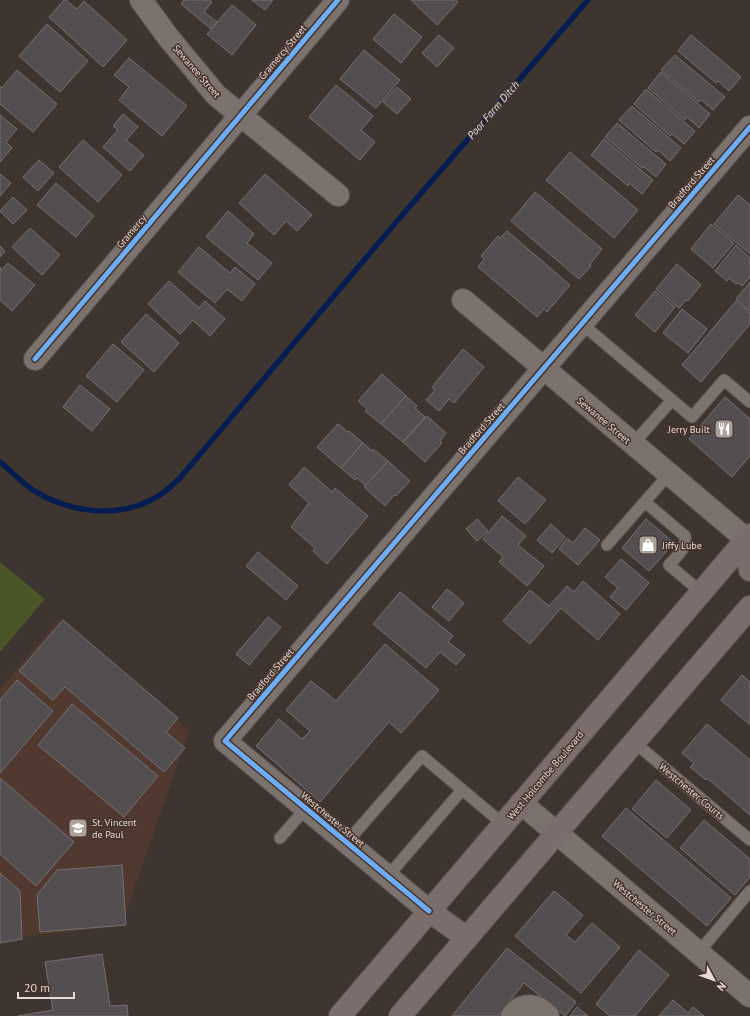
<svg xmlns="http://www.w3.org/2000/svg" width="750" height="1016" font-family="'PT Sans',sans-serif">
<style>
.built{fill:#513930}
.green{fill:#4a5627}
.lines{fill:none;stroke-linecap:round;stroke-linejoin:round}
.stream{stroke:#061d52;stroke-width:5.5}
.building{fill:#534e50;stroke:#757072}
.lane-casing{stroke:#5c534e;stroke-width:13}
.street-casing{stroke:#5c534e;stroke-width:24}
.primary-casing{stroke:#5c534e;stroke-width:24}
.lane{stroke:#7b726e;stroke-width:11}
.street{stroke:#7b726e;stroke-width:22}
.primary{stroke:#7a6d6b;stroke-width:22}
.cycleway-casing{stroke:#45322a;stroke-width:8}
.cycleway{stroke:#6dadf4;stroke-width:5}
.labels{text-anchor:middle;stroke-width:3;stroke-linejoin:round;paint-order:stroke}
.street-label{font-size:10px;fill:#e7dad5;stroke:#45322a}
.poi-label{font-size:10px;fill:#e7dad5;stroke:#45322a;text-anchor:start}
.water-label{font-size:11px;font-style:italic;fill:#d1ddef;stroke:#45322a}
</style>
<rect width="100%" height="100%" fill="#3f3530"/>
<polygon class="built" points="59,619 189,731 121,926 0,939 0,689"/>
<polygon class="green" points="0,562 45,599 0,652"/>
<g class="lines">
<path class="stream" d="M0,462C11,471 21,482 33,490C66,511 112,519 149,501C161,496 171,487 180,478L398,220L588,0"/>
</g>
<g class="building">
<polygon points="64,0 66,0 77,9 84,1 127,40 103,67 49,17"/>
<polygon points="184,0 209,0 212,2 204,12 217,22 211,29 181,4"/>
<polygon points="252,0 273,0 265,10"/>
<polygon points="411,0 455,0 458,2 437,25"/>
<polygon points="232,5 256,25 232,55 207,34"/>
<polygon points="394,14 422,37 401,63 373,39"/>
<polygon points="47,24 88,61 60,92 19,56"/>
<polygon points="439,35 454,48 437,67 422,53"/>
<polygon points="691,35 741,77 729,91 718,81 716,83 678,51"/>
<polygon points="364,50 400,80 376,108 340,79"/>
<polygon points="675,55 725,97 713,110 701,100 699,102 661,70"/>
<polygon points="129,58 187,106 162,136 119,100 129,87 114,75"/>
<polygon points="17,70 57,104 33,132 0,104 0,86 2,88"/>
<polygon points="661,72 710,114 699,128 687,117 685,120 648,88"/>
<polygon points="336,85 373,116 361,130 375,142 360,160 309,117"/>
<polygon points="397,87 411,99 397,114 383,102"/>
<polygon points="646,89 695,131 684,144 672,134 670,136 634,104"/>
<polygon points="632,106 681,148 670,161 658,150 656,152 619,120"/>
<polygon points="123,114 138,127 126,140 144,155 130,171 103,147 118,130 113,126"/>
<polygon points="0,115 17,129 6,142 12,148 0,162"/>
<polygon points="617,123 666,164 656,177 644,167 642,168 605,137"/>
<polygon points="604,139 653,180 642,194 629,183 628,186 591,155"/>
<polygon points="83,140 122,175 98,202 59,167"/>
<polygon points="570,152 638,210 614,238 546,180"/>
<polygon points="39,160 54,173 38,191 23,177"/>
<polygon points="0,174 11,183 0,196"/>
<polygon points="265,174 312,215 297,231 286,221 274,235 239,203"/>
<polygon points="56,183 94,216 76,237 37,205"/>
<polygon points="535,192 602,249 590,264 591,266 579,279 511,221"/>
<polygon points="738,195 750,205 750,254 714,224"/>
<polygon points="13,197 27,210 13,224 0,211"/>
<polygon points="228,211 254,234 247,243 272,263 258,280 206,237"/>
<polygon points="711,224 734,243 713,268 691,249"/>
<polygon points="30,228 60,255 42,275 12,247"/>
<polygon points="507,231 570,285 547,312 544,309 537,317 478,267 484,259 481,256 498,236 500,238"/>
<polygon points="736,245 750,258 750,277 742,286 738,283 736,284 729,278 727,281 715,271"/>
<polygon points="0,246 5,251 0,257"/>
<polygon points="199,247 230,273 235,267 255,284 242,301 227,289 215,303 178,272"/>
<polygon points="8,263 35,285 12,311 0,300 0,267 2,270"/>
<polygon points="677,264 701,285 688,301 686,300 679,308 656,289"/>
<polygon points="169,281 199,308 205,301 225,319 210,336 193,320 180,334 148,304"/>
<polygon points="750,282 750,311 736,299"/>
<polygon points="655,291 675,307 655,332 635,315"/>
<polygon points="736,301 750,313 750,324 701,382 682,365"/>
<polygon points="682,309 707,329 688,353 663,333"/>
<polygon points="146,314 179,343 154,372 121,342"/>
<polygon points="113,344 144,370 117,402 86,376"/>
<polygon points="463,349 484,367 454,403 449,399 439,411 426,400 435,390 432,387"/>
<polygon points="382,374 406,396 381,424 365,411 367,409 358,401"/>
<polygon points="80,385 110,409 92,431 63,407"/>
<polygon points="406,396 417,406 415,408 425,417 403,442 381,424"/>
<polygon points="725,397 750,419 750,456 732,477 689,439"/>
<polygon points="427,416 446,433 440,441 442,443 425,462 403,442"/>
<polygon points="338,424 348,432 349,431 363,443 341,468 317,447"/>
<polygon points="363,443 372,451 373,449 388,461 366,486 357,478 355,480 341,468"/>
<polygon points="388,461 410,481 396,496 394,495 385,506 364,487"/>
<polygon points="304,467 332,492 335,488 368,516 327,564 313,551 315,548 291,527 309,503 289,485"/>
<polygon points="518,477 546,500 525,524 498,501"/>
<polygon points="502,516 526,536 518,545 544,566 527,586 499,562 503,557 483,539"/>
<polygon points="477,519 488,531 477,541 466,529"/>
<polygon points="646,519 674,543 649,571 622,548"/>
<polygon points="551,524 565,537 552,553 537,540"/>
<polygon points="585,528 600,540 578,565 559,549 567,538 573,543"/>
<polygon points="258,552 298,586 286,600 246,566"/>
<polygon points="621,559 649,583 626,610 610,597 618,588 605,577"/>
<polygon points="583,581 620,614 598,640 561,608 530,644 503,621 530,590 549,606 567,586 574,592"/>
<polygon points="447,589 464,603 449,621 432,607"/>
<polygon points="400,592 453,636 448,642 465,655 456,665 440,652 426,668 373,624"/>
<polygon points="268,617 281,627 249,665 236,654"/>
<polygon points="63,620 178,718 166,732 185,748 164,772 65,687 53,700 19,671"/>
<polygon points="385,644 439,690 401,733 389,722 320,802 256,746 279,719 302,739 310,731 286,710 311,681 336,701"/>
<polygon points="742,675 750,682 750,725 721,700"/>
<polygon points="17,680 53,711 0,773 0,700"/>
<polygon points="72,704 158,776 124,817 38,745"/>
<polygon points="707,724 750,760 750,815 707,778 706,780 690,767 694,763 682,753"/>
<polygon points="0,778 74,842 36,886 0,854"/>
<polygon points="656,780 691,810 667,838 632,809"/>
<polygon points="626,808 731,898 707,926 602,836"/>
<polygon points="704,820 750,859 750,877 735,895 680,848"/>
<polygon points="122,865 126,925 40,932 37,895 57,870"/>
<polygon points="0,873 20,891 22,939 0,943"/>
<polygon points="554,891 583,915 566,935 575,942 592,923 620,947 581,993 515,936"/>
<polygon points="507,948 576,1002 565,1016 524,983 498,1016 452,1016"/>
<polygon points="639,950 669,975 635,1016 610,1016 596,1004"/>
<polygon points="102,954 110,1006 127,1005 128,1016 18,1016 53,1010 45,962"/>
<polygon points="673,1000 688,1013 693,1007 704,1016 659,1016"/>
<polygon points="577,1007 588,1016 570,1016"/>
</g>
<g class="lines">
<g class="lane-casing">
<g id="lane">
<polyline points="582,324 692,417 724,380 750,402"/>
<polyline points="633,444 672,400"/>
<path d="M645,502L685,536C687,548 677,556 669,565L701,592"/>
<polyline points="607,545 669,474"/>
<polyline points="634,742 750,840"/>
<polyline points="280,838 306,808"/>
<polyline points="347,842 422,756 503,824"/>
<polyline points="388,876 462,790"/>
<polyline points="699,952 750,891"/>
</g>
</g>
<g class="street-casing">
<g id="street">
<polyline points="141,0 168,37 216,95 338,195"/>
<polyline points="463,300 746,539"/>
<polyline points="35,359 338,0"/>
<polyline points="521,803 750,996"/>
<polyline points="429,911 225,741 750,127"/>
<path d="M512,1016C522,1002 537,1004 548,1016"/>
</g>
</g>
<g class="primary-casing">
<g id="primary">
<polyline points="746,539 750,570"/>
<polyline points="429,911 467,938"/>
<polyline points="340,1016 750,535"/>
<polyline points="400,1016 750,607"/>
</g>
</g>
<use href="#lane" class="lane"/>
<use href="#street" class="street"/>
<use href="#primary" class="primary"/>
<g class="cycleway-casing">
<g id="cycleway">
<polyline points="35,359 338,0"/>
<polyline points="429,911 225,741 750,127"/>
</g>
</g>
<use href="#cycleway" class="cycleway"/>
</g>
<defs>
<g id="restaurant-square" transform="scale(1)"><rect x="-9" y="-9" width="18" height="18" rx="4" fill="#aca09b" stroke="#45322a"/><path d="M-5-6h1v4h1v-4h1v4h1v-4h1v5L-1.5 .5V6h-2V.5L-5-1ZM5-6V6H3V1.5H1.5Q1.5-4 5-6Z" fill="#fff"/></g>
<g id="shop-square" transform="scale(1)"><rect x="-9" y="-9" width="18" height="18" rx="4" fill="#aca09b" stroke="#45322a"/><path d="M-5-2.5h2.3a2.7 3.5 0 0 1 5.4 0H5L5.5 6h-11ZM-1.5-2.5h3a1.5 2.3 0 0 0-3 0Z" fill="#fff"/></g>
<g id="school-square" transform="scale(1)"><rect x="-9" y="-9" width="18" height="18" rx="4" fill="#aca09b" stroke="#45322a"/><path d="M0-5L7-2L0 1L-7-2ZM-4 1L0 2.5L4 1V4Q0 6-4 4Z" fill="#fff"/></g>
</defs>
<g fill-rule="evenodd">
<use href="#restaurant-square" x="724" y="429"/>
<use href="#shop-square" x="648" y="545"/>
<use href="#school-square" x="78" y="828"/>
</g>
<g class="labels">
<g class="street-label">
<text transform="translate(282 52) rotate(-50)" y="4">Gramercy Street</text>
<text transform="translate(197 71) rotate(49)" y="4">Sewanee Street</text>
<text transform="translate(691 182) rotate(-49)" y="4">Bradford Street</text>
<text transform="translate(131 231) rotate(-50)" y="4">Gramercy</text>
<text transform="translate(604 420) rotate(40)" y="4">Sewanee Street</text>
<text transform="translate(481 428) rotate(-49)" y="4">Bradford Street</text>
<text transform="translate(270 674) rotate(-49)" y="4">Bradford Street</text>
<text transform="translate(545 775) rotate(-50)" y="4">West Holcombe Boulevard</text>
<text transform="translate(692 791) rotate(40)" y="4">Westchester Courts</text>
<text transform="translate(333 819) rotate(40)" y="4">Westchester Street</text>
<text transform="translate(645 907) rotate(40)" y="4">Westchester Street</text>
</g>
<g class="poi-label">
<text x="710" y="433" text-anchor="end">Jerry Built</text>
<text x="662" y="549">Jiffy Lube</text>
<text x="92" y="826">St. Vincent<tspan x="92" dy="12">de Paul</tspan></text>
</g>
<g class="water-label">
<text transform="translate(493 110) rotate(-49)" y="4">Poor Farm Ditch</text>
</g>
</g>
<g transform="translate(714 980) rotate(131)" stroke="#45322a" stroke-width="3" paint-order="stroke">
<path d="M0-3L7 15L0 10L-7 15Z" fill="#e7dad5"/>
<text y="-6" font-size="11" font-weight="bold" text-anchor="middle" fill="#e7dad5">N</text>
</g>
<path d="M18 992v6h56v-6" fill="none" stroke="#e7dad5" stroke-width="2"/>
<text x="24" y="992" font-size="12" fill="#e7dad5" stroke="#45322a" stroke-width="3" paint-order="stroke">20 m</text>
</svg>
